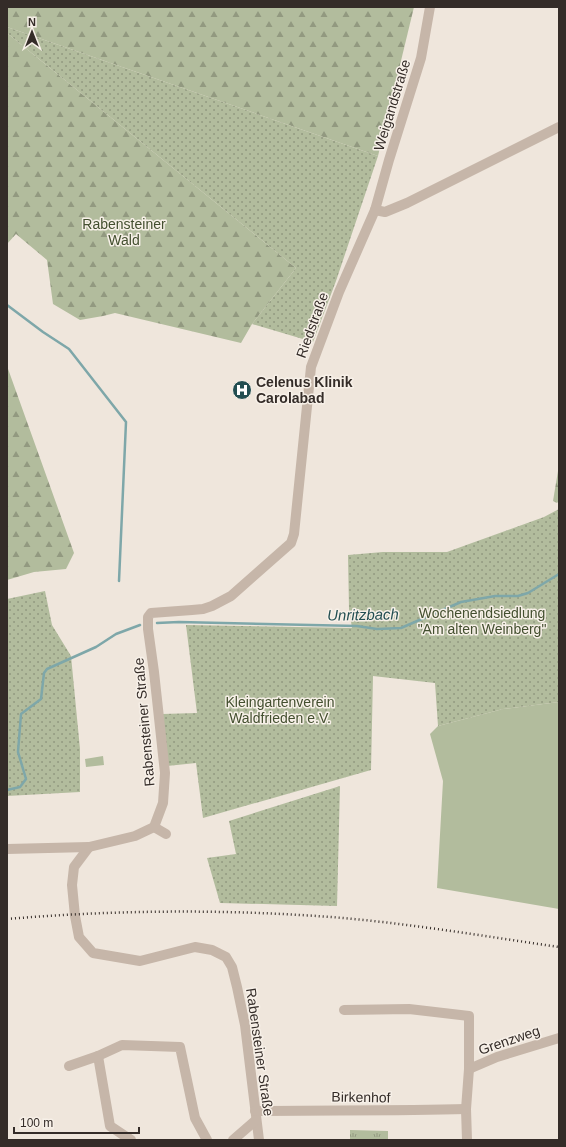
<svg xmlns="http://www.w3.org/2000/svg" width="566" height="1147" font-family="Arial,sans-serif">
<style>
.grass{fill:#b2bc9d}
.forest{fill:url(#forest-firs)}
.park{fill:url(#park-tufts)}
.garden{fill:url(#garden-dots)}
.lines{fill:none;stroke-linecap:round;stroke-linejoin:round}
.stream{stroke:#7ea7a9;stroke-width:2.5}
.minor{stroke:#c6b6a9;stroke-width:10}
.rail{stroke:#342c28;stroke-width:2.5;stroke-dasharray:1 3;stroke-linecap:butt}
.labels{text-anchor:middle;stroke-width:3;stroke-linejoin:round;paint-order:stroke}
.street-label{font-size:14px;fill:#342c28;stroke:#f7f0e8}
.park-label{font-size:14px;fill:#434f2f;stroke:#f7f0e8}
.poi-label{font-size:14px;font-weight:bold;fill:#342c28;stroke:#f7f0e8;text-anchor:start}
.water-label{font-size:15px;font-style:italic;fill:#224e51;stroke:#f7f0e8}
</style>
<defs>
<pattern id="forest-firs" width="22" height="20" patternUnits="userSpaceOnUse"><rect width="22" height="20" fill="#b2bc9d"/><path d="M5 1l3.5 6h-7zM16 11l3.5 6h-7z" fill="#929980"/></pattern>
<pattern id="park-tufts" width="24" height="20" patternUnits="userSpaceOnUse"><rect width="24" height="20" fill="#b2bc9d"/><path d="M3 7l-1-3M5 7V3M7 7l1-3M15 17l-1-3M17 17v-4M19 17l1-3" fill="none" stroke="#929980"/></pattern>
<pattern id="garden-dots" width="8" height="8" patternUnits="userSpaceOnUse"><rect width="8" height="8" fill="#b2bc9d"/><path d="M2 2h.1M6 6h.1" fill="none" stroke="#929980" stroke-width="1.8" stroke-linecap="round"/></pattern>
</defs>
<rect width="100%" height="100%" fill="#efe6dc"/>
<g class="grass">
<polygon points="559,702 559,909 437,888 443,781 430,734 438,726 503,709"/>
<polygon points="103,756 104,765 86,767 85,759"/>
</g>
<g class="forest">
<polygon points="7,7 414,7 378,156 7,27"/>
<polygon points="7,33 296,268 252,324 241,343 115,313 103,316 80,320 53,304 47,260 16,234 7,244"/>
<polygon points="7,366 74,553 66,569 34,572 7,580"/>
<polygon points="559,465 559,501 557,503 553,501"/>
</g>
<polygon class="park" points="350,1130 388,1131 388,1140 350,1140"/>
<g class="garden">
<polygon points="7,27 378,156 336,281 313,342 252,324 296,268 7,33"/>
<polygon points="559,509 559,702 503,709 438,726 435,683 373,676 371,770 203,818 196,763 167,766 162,714 197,713 186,625 352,628 349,609 348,555 383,552 447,552 544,517"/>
<polygon points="45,591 52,625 71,656 80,749 80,792 7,796 7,599"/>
<polygon points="340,786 337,906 220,903 207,858 236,854 229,821"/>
</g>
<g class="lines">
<g class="stream">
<polyline points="7,305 43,332 69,349 126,422 119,581"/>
<polyline points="157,623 179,622 357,626 377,629 401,628 461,602 495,596 518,596 528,593 559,574"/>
<polyline points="7,790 20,787 26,779 18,752 21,714 41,699 44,673 47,669 96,647 116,634 140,625"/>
</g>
<g class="minor">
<polyline points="375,210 385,212 407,203 559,127"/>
<polyline points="154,827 166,834"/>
<polyline points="89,847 74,867 72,885 75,916 79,937 93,953 140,961 195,947 212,950 226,957 232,967 237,987 245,1025 259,1140"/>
<polyline points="7,849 89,847 135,836 154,827 163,803 165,773 154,672 148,629 148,617 151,613 192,610 203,609 212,606 231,596 291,543 294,534 311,367 339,292 375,210 389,160 421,58 430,7"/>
<polyline points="344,1010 409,1009 469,1016 469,1069 466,1109 467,1140"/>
<polyline points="98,1056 110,1126 131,1140"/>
<polyline points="69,1066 98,1056 122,1045 180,1047 195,1118 207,1140"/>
<polyline points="469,1069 497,1057 559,1038"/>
<path d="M255,1111C325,1110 396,1111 466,1109"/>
<polyline points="233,1140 256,1120"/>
</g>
<path class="rail" d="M7,919C114,910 223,909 331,917C407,923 483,936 559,947"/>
</g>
<defs>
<g id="hospital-disc" transform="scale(1)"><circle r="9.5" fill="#224e51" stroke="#f7f0e8"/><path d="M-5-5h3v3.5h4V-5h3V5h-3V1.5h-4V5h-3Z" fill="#fff"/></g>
</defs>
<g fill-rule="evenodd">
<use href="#hospital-disc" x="242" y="390"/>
</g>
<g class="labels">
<g class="street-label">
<text transform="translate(392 105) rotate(-73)" y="5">Weigandstraße</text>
<text transform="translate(312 325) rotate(-70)" y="5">Riedstraße</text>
<text transform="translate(144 722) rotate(-95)" y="5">Rabensteiner Straße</text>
<text transform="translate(509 1040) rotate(-19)" y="5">Grenzweg</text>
<text transform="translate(260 1052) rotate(82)" y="5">Rabensteiner Straße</text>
<text transform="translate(361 1097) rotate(1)" y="5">Birkenhof</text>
</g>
<g class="park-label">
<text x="124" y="229">Rabensteiner<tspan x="124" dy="16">Wald</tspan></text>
<text x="482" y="618">Wochenendsiedlung<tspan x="482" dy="16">"Am alten Weinberg"</tspan></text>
<text x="280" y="707">Kleingartenverein<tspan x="280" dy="16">Waldfrieden e.V.</tspan></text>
</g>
<g class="poi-label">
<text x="256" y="387">Celenus Klinik<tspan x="256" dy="16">Carolabad</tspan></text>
</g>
<g class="water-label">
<text transform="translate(363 615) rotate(-1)" y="5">Unritzbach</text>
</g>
</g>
<rect width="566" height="1147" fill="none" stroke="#342c28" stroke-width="16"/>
<g transform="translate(32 32)" stroke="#f7f0e8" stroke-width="3" paint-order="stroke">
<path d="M0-3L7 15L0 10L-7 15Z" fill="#342c28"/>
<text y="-6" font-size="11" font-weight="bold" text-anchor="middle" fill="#342c28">N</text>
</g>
<path d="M14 1127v6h125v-6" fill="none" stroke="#342c28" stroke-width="2"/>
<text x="20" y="1127" font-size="12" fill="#342c28" stroke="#f7f0e8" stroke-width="3" paint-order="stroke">100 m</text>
</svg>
